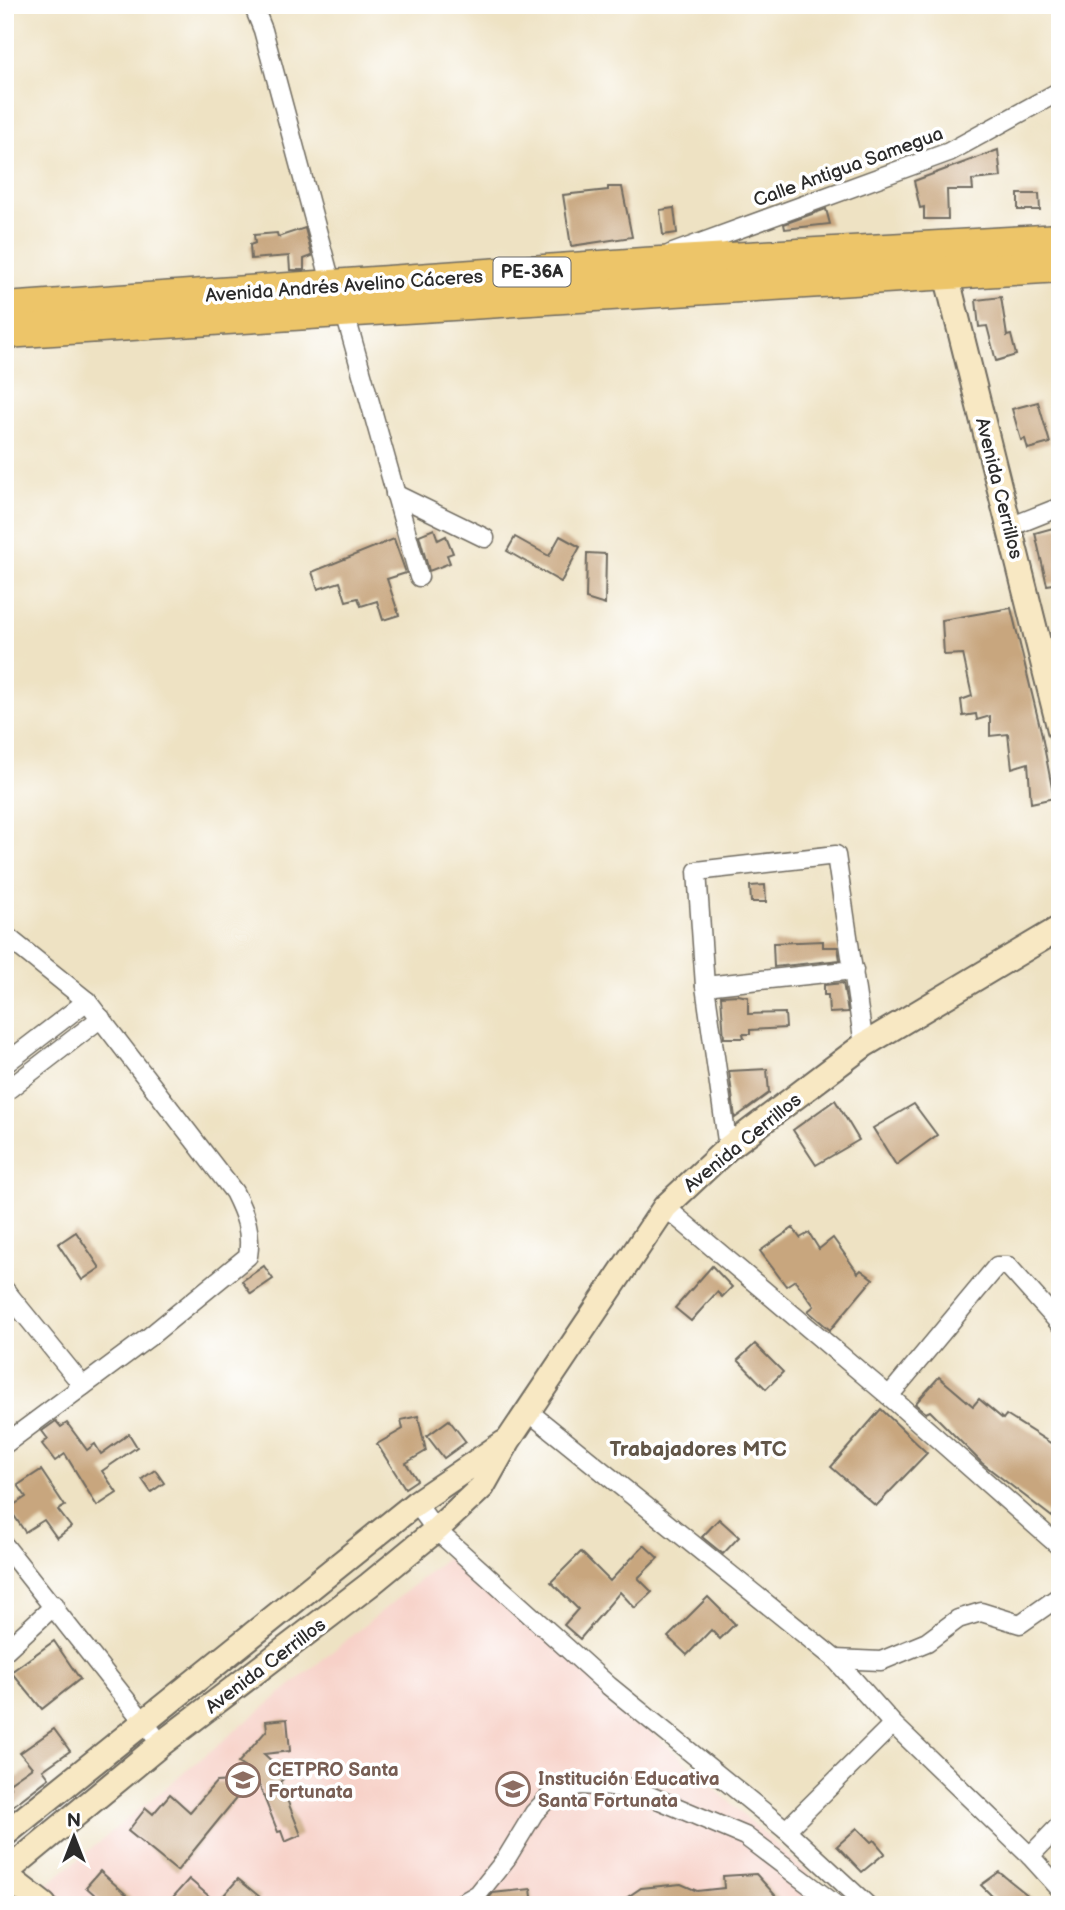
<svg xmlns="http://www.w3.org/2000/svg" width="1065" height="1910" font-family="'Balsamiq Sans',sans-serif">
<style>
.built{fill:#f7d1c8}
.building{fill:#c8a67e}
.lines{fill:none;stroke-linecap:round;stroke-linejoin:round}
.street-casing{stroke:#6f6b60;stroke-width:21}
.secondary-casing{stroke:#6f6b60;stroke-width:28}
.highway-casing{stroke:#6f6b60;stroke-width:35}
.street{stroke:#fff;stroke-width:18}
.secondary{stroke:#f8e8c3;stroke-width:24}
.highway{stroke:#edc569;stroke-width:32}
.labels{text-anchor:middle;stroke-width:7;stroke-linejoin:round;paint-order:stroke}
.shield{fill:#fff;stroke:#6b6b6b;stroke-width:2}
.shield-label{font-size:18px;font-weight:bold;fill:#2b2b2b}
.street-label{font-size:19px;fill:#2b2b2b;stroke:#fff}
.education-label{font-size:19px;font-weight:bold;fill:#785e54;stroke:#fff;text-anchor:start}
.neighbourhood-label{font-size:21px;font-weight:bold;fill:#625648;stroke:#fff}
</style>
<rect width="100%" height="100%" fill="#fff"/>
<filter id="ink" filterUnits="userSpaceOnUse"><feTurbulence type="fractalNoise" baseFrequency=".0143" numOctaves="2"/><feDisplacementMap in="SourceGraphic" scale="14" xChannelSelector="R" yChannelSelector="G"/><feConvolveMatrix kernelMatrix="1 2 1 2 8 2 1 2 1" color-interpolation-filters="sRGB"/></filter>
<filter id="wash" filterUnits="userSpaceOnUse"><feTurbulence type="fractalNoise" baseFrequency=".00686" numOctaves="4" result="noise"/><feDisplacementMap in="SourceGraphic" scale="28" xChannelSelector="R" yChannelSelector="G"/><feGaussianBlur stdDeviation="1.57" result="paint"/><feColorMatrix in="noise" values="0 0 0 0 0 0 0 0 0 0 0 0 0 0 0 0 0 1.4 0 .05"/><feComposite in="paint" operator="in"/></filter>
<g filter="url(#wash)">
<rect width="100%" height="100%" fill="#eee2c3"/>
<polygon class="built" points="454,1552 843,1905 66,1905 43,1888"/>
<g id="blocks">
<g class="building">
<polygon points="998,150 1001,177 972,180 973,190 947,190 948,219 924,219 924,207 920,208 914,181"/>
<polygon points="608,187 622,187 632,237 571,246 563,195 608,190"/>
<polygon points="1018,194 1039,194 1040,210 1018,210"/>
<polygon points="674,208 677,233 663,235 660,210"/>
<polygon points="826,209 830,224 785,229 784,224"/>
<polygon points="305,228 312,256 304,259 304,270 290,270 289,256 251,259 250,245 255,243 254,235 277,233 278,237"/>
<polygon points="1001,297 1007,336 1011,335 1016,355 996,361 987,326 979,327 976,300"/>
<polygon points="1038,402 1050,443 1028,449 1025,439 1021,440 1012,409"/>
<polygon points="1060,526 1060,583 1047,585 1035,533"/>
<polygon points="434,529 438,540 446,536 453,553 447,555 450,563 429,571 419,535"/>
<polygon points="560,536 580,547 561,582 507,551 515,537 549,556"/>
<polygon points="394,539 406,573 387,579 399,615 383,620 377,601 361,606 358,598 346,601 340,582 318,589 312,572"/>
<polygon points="587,553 606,554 605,605 586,599"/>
<polygon points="1011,608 1041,731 1054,798 1031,803 1028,763 1012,768 1008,734 990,736 990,716 977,720 976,714 963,716 961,700 972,696 963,654 944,655 942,620"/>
<polygon points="765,885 766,902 751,902 750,886"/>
<polygon points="823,941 823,947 838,947 840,960 774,967 773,943"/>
<polygon points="843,983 848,1012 829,1013 828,995 824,995 824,985"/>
<polygon points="738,995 748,997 748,1014 785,1013 786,1028 750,1030 750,1034 743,1034 744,1038 724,1038 721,996"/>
<polygon points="767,1069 769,1093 735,1118 729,1071"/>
<polygon points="835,1100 859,1140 816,1165 793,1130"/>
<polygon points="914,1104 937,1135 896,1165 873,1128"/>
<polygon points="793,1228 800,1238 809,1233 819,1249 833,1238 858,1273 861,1270 873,1279 830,1330 808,1311 814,1306 795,1280 786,1286 760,1251"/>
<polygon points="76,1232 100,1268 82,1280 58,1244"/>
<polygon points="264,1266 273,1279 251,1294 242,1281"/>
<polygon points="712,1266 732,1287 722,1297 717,1292 691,1321 675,1308"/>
<polygon points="755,1344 783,1372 766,1389 738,1360"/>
<polygon points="939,1377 973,1406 979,1399 1003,1419 1006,1415 1060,1449 1060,1503 1052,1517 982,1463 930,1411 926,1413 915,1404"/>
<polygon points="881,1409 927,1453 876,1506 831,1467"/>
<polygon points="418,1416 426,1451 406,1463 417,1480 405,1488 377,1444 403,1429 401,1420"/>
<polygon points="449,1420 466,1442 444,1458 427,1436"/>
<polygon points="56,1421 61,1427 67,1423 87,1450 95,1444 101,1454 129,1434 137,1447 102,1471 117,1493 97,1506 65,1454 55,1461 42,1444 48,1439 42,1431"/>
<polygon points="41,1470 65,1506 58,1510 71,1527 57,1538 44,1520 25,1532 9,1508 26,1497 18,1485"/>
<polygon points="155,1470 164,1483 151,1492 142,1479"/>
<polygon points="719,1519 739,1537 723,1554 702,1537"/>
<polygon points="644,1545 658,1558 638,1578 652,1592 635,1608 620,1592 580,1639 564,1625 578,1609 551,1582 581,1552 610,1581"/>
<polygon points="708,1597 735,1624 720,1639 711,1630 687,1655 668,1637"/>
<polygon points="54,1641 80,1679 42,1709 11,1672"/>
<polygon points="287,1719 290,1751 264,1754 287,1775 280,1782 301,1835 285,1842 281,1831 278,1832 255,1775 238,1763 267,1730 266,1721"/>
<polygon points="54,1729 70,1751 43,1770 49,1778 5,1812 5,1792 11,1788 8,1784 32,1767 20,1753"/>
<polygon points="251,1780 177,1871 128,1831 146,1808 153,1814 170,1794 190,1812 216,1782"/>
<polygon points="857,1828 871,1842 874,1840 885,1853 862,1872 837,1846"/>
<polygon points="100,1871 138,1905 106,1905 86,1887"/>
<polygon points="999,1872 1040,1905 1001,1905 981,1885"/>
<polygon points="756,1874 784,1905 616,1905 641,1888 681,1884 697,1891 724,1888 723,1876"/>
<polygon points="189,1879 217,1903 238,1879 260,1897 253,1905 166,1905"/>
<polygon points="531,1889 533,1905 483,1905 493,1893"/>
</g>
</g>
</g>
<g filter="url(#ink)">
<use href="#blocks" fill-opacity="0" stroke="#6f6b60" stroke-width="2"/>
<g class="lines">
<g class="street-casing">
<g id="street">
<polyline points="253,5 263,30 332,286 344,310 419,577"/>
<polyline points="670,254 949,152 1060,91"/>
<polyline points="395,494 485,538"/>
<polyline points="1010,527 1060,507"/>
<path d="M5,935L87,1001L234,1192C245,1214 252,1231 248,1256L149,1337L5,1444"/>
<polyline points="705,986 854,970"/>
<polyline points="5,1064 87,1001"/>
<polyline points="5,1092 101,1018"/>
<polyline points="728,1148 705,986 697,871 836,855 864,1045"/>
<polyline points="665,1207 889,1396 1060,1547"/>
<polyline points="5,1290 83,1386"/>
<polyline points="889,1396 997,1266 1008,1266 1060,1324"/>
<polyline points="529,1412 835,1659 893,1724 1030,1856 1060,1889"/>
<polyline points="416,1503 436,1530 609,1686 786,1830 867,1905"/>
<polyline points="5,1546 161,1744"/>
<polyline points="5,1651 55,1605"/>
<polyline points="835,1659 881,1661 927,1642 958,1619 981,1612 1020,1624 1060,1596"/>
<polyline points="786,1830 893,1724"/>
<polyline points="1030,1856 1060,1825"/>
<polyline points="459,1905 478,1894 506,1859 534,1813 550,1796 579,1785 631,1788 745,1836 836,1905"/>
</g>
</g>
<g class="secondary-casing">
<g id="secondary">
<polyline points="942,258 1060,730"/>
<polyline points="5,1834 416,1503 504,1443"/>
<polyline points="5,1873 161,1744 369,1585 436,1530 482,1487 508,1441 665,1207 728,1148 864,1045 1060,928"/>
<polyline points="5,1875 44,1905"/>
</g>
</g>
<g class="highway-casing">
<g id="highway">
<polyline points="5,309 643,264 1060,240"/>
<polyline points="5,332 1060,266"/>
</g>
</g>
<use href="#street" class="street"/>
<use href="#secondary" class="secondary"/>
<use href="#highway" class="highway"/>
</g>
</g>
<defs>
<g id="university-ring" transform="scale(1.75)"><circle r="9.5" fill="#fff" stroke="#8d6e63" stroke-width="1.5"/><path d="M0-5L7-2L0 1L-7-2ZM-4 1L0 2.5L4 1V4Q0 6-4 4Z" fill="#8d6e63"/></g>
<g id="school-ring" transform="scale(1.75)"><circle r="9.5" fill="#fff" stroke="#8d6e63" stroke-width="1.5"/><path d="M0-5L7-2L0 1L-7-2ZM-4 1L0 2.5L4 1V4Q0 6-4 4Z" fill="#8d6e63"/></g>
</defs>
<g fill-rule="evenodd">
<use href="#university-ring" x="243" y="1780"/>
<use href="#school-ring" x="513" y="1789"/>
</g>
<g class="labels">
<rect class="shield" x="493.5" y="257.5" width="77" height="29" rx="5"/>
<g class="shield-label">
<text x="532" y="278">PE-36A</text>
</g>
<g class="street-label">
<text transform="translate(848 166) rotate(-20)" y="7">Calle Antigua Samegua</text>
<text transform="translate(344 285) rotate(-4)" y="7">Avenida Andrés Avelino Cáceres</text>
<text transform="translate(1000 488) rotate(76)" y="7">Avenida Cerrillos</text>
<text transform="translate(742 1142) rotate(-39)" y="7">Avenida Cerrillos</text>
<text transform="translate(265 1665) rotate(-37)" y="7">Avenida Cerrillos</text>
</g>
<g class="education-label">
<text x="268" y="1776">CETPRO Santa<tspan x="268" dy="22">Fortunata</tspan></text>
<text x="538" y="1785">Institución Educativa<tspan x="538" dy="22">Santa Fortunata</tspan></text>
</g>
<g class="neighbourhood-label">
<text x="698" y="1456">Trabajadores MTC</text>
</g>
</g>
<rect width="1065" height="1910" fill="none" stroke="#fff" stroke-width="28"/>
<g transform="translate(74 1837)" stroke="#ffffff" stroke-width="5" paint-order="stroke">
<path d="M0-5L12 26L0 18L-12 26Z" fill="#2b2b2b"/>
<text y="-10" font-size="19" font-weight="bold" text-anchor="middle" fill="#2b2b2b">N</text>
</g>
</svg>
